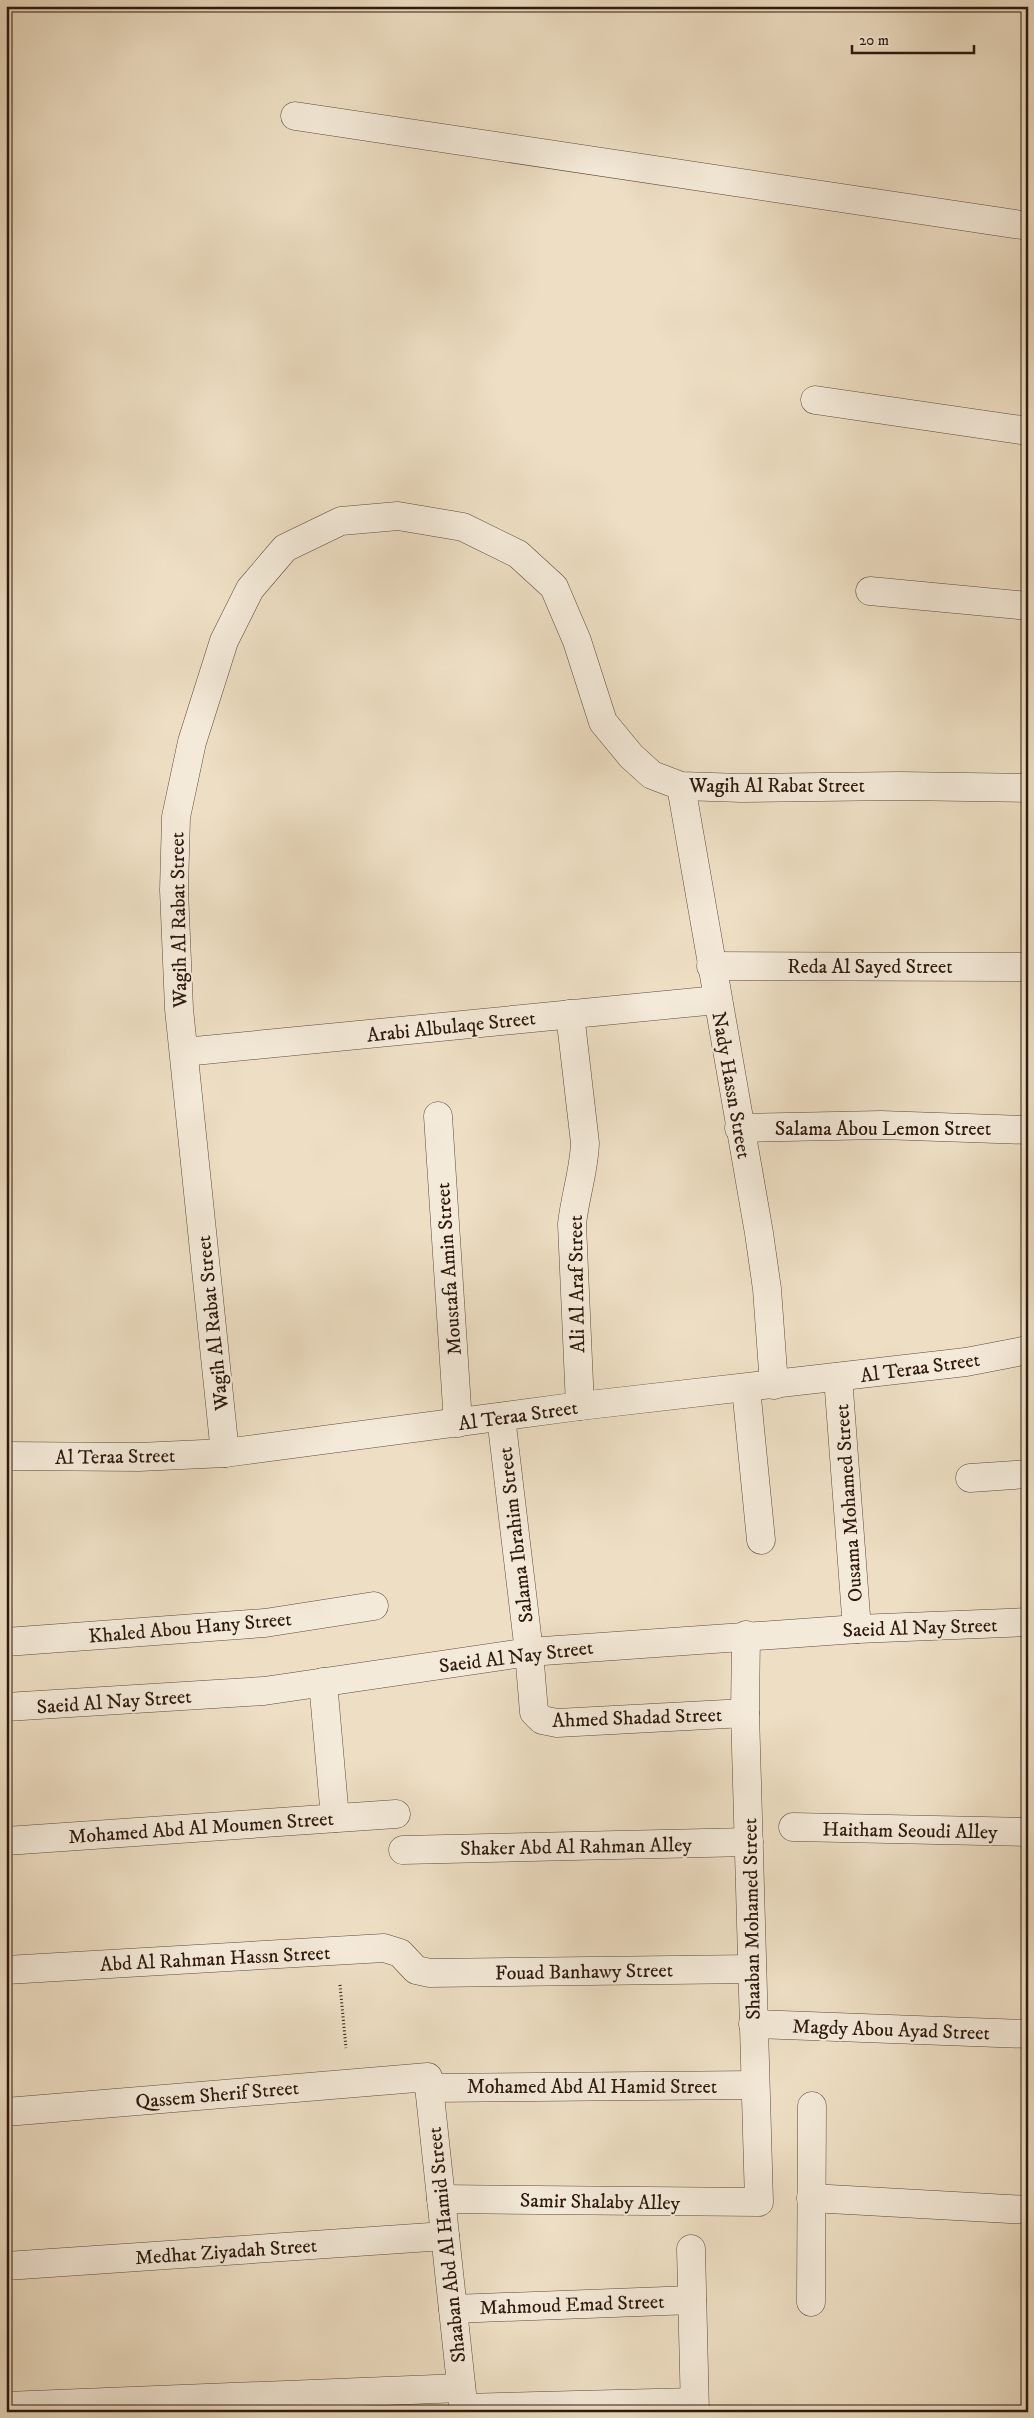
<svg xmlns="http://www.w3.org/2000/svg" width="1034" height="2418" font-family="'IM FELL DW Pica',serif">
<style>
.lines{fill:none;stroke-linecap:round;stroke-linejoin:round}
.street-casing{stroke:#5d4a3c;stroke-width:29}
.path{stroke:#2d190f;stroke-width:3;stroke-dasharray:1 2.5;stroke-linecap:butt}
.street{stroke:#f4ead9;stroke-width:28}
.labels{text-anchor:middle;stroke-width:4;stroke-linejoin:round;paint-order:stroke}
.street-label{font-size:20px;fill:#2d190f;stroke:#f4ead9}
</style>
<rect width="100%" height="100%" fill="#eedfc4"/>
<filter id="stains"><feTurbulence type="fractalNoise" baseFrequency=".004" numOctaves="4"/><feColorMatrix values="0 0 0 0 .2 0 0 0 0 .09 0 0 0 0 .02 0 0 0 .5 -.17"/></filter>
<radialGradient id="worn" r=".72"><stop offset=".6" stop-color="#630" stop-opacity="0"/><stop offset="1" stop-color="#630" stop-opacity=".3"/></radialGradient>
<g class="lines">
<g class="street-casing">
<g id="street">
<polyline points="295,116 1028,226"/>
<polyline points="815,400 1028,431"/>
<polyline points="870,591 1028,606"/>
<polyline points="681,786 759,1233 767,1289 774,1385"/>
<polyline points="711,966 1028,967"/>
<path d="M570,1014L585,1143C584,1171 575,1196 572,1224L580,1406"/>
<polyline points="184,1052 717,1000"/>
<polyline points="438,1116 458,1423"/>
<polyline points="739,1128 881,1125 1028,1130"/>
<polyline points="838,1377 857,1629"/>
<polyline points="746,1388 761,1540"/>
<polyline points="501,1417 529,1652 534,1712 542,1720 557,1723 745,1713"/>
<polyline points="225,1453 179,1009 174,890 176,817 192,742 224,641 250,589 285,548 341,521 398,516 463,527 518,554 554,587 577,641 603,722 631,756 652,775 681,786 742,788 899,786 1028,788"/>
<polyline points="6,1456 139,1457 225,1453 580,1406 966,1362 1028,1350"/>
<polyline points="970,1478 1028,1474"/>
<polyline points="6,1642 265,1623 374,1606"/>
<polyline points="323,1682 335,1818"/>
<polyline points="6,1707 264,1691 529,1652 857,1629 1028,1622"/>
<polyline points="793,1827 1028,1832"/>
<polyline points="6,1841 396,1814"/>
<polyline points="403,1850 749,1842"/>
<polyline points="6,1970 384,1948 400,1953 416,1970 430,1973 752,1969"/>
<polyline points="753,2024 1028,2034"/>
<polyline points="429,2088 755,2085"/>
<polyline points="6,2112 428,2077 464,2412"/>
<polyline points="811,2198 1028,2210"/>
<polyline points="441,2199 759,2202 745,1713 746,1635"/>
<polyline points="691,2249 695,2412"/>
<polyline points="6,2266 445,2236"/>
<polyline points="811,2302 812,2106"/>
<polyline points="453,2309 692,2300"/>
<polyline points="6,2406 461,2388"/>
<polyline points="464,2408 694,2402"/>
</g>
</g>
<polyline class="path" points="340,1985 346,2048"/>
<use href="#street" class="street"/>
</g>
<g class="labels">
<g class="street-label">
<text x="777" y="792">Wagih Al Rabat Street</text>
<text transform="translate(178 920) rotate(-91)" y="7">Wagih Al Rabat Street</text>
<text x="870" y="973">Reda Al Sayed Street</text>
<text transform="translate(451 1026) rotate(-6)" y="7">Arabi Albulaqe Street</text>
<text transform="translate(732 1085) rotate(80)" y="7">Nady Hassn Street</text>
<text x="883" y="1135">Salama Abou Lemon Street</text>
<text transform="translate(448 1269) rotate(-94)" y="7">Moustafa Amin Street</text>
<text transform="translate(576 1284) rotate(-91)" y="7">Ali Al Araf Street</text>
<text transform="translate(212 1323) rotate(-96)" y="7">Wagih Al Rabat Street</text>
<text transform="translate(920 1367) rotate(-8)" y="7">Al Teraa Street</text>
<text transform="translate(518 1415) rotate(-8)" y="7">Al Teraa Street</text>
<text transform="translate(115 1456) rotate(-1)" y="7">Al Teraa Street</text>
<text transform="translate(848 1503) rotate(-94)" y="7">Ousama Mohamed Street</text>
<text transform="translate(515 1535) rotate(-97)" y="7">Salama Ibrahim Street</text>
<text transform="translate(190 1627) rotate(-5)" y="7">Khaled Abou Hany Street</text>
<text transform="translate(920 1627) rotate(-2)" y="7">Saeid Al Nay Street</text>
<text transform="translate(516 1656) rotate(-7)" y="7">Saeid Al Nay Street</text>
<text transform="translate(114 1701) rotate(-4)" y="7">Saeid Al Nay Street</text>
<text transform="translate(637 1717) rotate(-2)" y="7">Ahmed Shadad Street</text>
<text transform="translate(201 1827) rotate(-4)" y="7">Mohamed Abd Al Moumen Street</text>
<text transform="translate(910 1830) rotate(1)" y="7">Haitham Seoudi Alley</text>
<text transform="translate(576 1846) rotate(-1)" y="7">Shaker Abd Al Rahman Alley</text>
<text transform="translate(751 1919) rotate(-91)" y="7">Shaaban Mohamed Street</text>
<text transform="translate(215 1958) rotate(-3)" y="7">Abd Al Rahman Hassn Street</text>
<text transform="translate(584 1971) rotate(-1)" y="7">Fouad Banhawy Street</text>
<text transform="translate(891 2029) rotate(2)" y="7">Magdy Abou Ayad Street</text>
<text x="592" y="2093">Mohamed Abd Al Hamid Street</text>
<text transform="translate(217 2094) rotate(-5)" y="7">Qassem Sherif Street</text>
<text transform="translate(600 2201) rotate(1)" y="7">Samir Shalaby Alley</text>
<text transform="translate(446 2245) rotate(-96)" y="7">Shaaban Abd Al Hamid Street</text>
<text transform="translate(226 2251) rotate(-4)" y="7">Medhat Ziyadah Street</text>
<text transform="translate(572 2304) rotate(-2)" y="7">Mahmoud Emad Street</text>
</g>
</g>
<rect width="1034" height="2418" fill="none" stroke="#eedfc4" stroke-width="25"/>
<rect x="8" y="8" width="1019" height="2403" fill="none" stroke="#2d190f" stroke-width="2.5"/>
<rect x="12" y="12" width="1009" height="2393" fill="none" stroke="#2d190f"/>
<path d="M852 45v8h122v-8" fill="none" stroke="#2d190f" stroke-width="2.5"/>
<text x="859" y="45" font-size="15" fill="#2d190f" stroke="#f4ead9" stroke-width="4" paint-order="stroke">20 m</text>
<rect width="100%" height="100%" filter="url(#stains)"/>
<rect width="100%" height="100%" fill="url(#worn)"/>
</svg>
